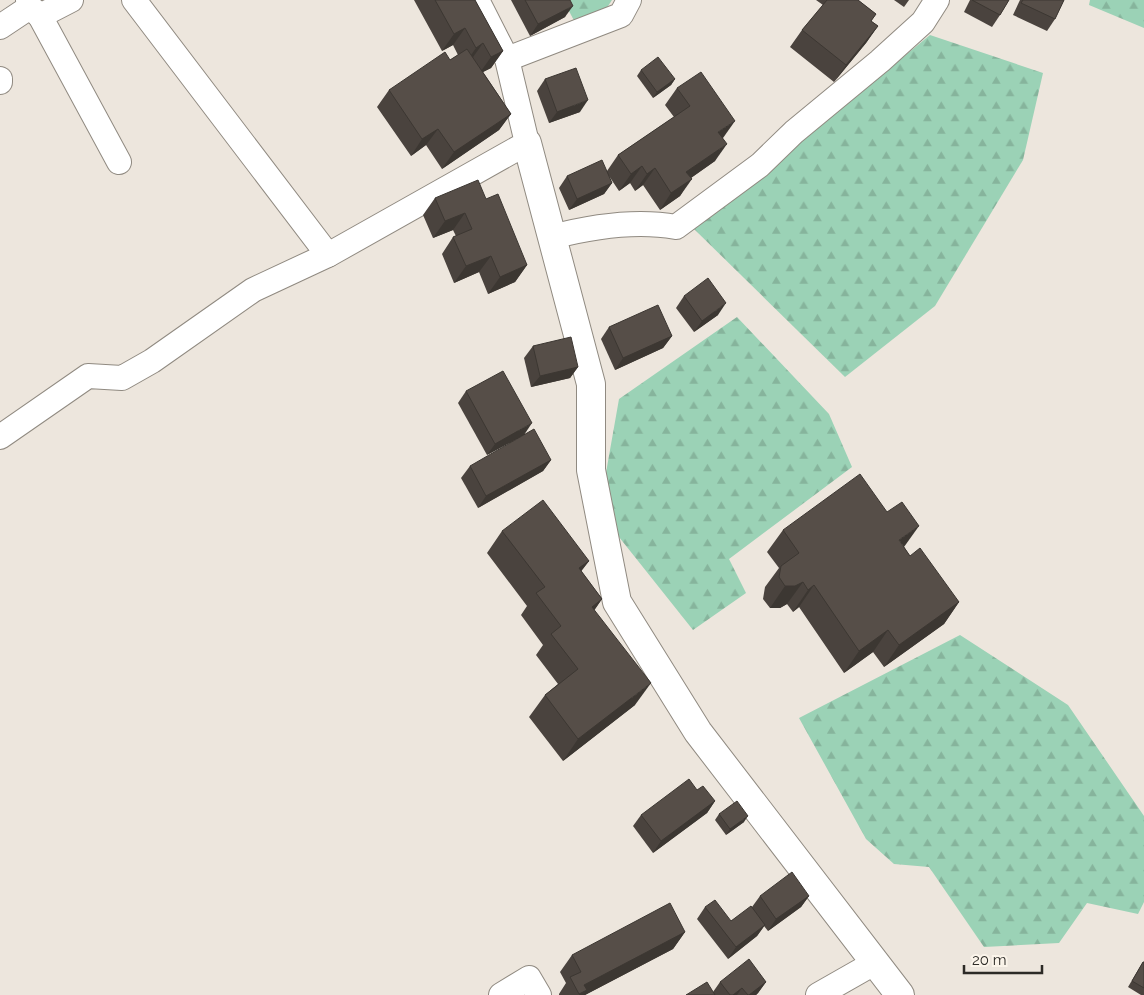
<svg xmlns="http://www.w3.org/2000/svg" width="1144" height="995" font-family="Raleway,sans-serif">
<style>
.forest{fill:url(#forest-firs)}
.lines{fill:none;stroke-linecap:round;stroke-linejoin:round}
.minor-casing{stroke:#908a81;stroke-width:26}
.tertiary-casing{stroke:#908a81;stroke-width:30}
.minor{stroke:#fff;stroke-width:24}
.tertiary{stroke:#fff;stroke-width:28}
.wall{fill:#4a433e}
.shaded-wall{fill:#3c3732}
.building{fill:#564e48;stroke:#3c3732}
</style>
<defs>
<pattern id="forest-firs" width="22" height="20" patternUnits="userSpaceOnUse" patternTransform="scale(1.25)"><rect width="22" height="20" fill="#9bd2b6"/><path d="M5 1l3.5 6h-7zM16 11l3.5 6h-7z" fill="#86b49c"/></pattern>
</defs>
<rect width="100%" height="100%" fill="#ede6dd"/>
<g class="forest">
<polygon points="563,0 612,0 606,9 576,24"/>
<polygon points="1090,0 1144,0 1144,28 1089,5"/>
<polygon points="930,35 1043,73 1023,160 935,306 845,377 694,229"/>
<polygon points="737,317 829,414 852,467 729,559 746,593 693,630 615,532 604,484 619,399"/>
<polygon points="960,635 1068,705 1144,816 1144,902 1138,914 1087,903 1059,943 984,947 929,867 894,864 866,839 799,718"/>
</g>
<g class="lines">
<g class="minor-casing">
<g id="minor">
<polyline points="28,0 30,7 40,16 71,0"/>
<polyline points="134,0 328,255"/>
<polyline points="40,16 119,162"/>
<polyline points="0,27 30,7"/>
<polyline points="507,59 621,15 629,0"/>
<polyline points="0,79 0,82"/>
<path d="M552,237C590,227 637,220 676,227L760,165L794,132L880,61L923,22L937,0"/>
<polyline points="0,437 88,376 122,378 152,361 253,290 328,255 527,143 507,59 477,0"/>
<polyline points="501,995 529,978 539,995"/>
<polyline points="818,995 876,962"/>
</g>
</g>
<g class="tertiary-casing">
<polyline id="tertiary" points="527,143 591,384 591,470 617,602 698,732 900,995"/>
</g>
<use href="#minor" class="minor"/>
<use href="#tertiary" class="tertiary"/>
</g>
<g class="wall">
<polygon points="414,0 475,0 503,51 491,68 483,72 511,114 499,130 442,169 426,145 411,156 377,107 389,90 450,60 458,55 453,45 442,51"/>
<polygon points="511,0 570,0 565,17 530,36"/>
<polygon points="816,0 858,0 876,14 871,21 878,26 866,43 834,82 790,47 802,30 823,5"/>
<polygon points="894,0 909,0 904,7"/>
<polygon points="970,0 1009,0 1000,15 992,27 964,12"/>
<polygon points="1020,0 1064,0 1055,19 1047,31 1013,15"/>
<polygon points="641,70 675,79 671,85 653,98 637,76"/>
<polygon points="545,79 580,112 549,123 537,91"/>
<polygon points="677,88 723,138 715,161 691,178 680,196 660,210 643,185 635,191 630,183 619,191 609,176 612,183 604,194 569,210 559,188 567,176 607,171 618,155 674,117 665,105"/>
<polygon points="435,198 486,199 527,265 515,282 488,294 479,272 454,283 442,254 453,237 456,236 453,230 433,238 423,215"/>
<polygon points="684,296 718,315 694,332 676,308"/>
<polygon points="609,327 672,336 663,348 615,370 601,339"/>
<polygon points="533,346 578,367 570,378 531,387 524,358"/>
<polygon points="466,391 524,435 487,455 458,403"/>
<polygon points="551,460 543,471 478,508 461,478 470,466"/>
<polygon points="783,530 904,547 910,556 959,602 944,624 884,667 873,652 844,673 799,607 793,612 787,604 780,608 770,608 763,599 765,587 779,568 767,552"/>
<polygon points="502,531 589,561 581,571 602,599 594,610 635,705 563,761 529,717 545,695 558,684 536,655 543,645 521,615 527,606 487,553"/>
<polygon points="697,790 715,801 707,813 653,853 633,826 641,815"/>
<polygon points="719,814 744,822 726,835 715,820"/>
<polygon points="760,896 809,896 801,907 768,931 764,926 757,936 728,959 697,919 705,907 731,921 752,907"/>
<polygon points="685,932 673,949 585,995 559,995 559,994 566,983 560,972 572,955"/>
<polygon points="1143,962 1144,962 1144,995 1141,995 1128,987"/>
<polygon points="720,982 766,982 758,993 756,995 686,995 713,992"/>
</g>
<g class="shaded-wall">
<polygon points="573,6 565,17 530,36 538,24"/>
<polygon points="878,26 866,43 834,82 846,65"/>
<polygon points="465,28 453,45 442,51 454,34"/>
<polygon points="483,43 471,60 464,65 476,48"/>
<polygon points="503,51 491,68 479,74 491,57"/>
<polygon points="675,79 671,85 653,98 657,92"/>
<polygon points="588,100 580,112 549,123 557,112"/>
<polygon points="511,114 499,130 442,169 454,152"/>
<polygon points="735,121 723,138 707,149 718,132"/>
<polygon points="438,129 426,145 411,156 422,139"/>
<polygon points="727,144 715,161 675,189 686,172"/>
<polygon points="642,166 630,183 619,191 631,174"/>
<polygon points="655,168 643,185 635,191 647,174"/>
<polygon points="692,179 680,196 660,210 671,193"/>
<polygon points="612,183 604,194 569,210 577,199"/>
<polygon points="465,213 453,230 433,238 445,221"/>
<polygon points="491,256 479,272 454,283 466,266"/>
<polygon points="527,265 515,282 488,294 500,277"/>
<polygon points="726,303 718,315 694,332 702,321"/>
<polygon points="672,336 663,348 615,370 623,358"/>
<polygon points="578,367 570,378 531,387 540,376"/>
<polygon points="532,423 524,435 487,455 495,444"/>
<polygon points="551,460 543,471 478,508 486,496"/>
<polygon points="919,526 904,547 899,540"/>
<polygon points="589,561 573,582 579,568"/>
<polygon points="803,582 787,604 780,608 770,608 785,586"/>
<polygon points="814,585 799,607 793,612 808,590"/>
<polygon points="602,599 587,621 592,607"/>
<polygon points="959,602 944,624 884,667 899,645"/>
<polygon points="888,630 873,652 844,673 859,651"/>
<polygon points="651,683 635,705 563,761 578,739"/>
<polygon points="715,801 707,813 653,853 661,841"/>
<polygon points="748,816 744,822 726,835 730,829"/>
<polygon points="809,896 801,907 768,931 776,919"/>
<polygon points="765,925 757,936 728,959 736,947"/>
<polygon points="685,932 673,949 585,995 579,995 584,985"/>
<polygon points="766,982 758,993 756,995 749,995"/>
<polygon points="742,988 737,995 733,995"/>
</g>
<g class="building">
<polygon points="435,0 475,0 503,51 491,57 483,43 476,48 465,28 454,34"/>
<polygon points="525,0 570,0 573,6 538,24"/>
<polygon points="827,0 858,0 876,14 871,21 878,26 846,65 802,30"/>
<polygon points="972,0 1009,0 1000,15"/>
<polygon points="1023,0 1064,0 1055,19 1021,3"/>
<polygon points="467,49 511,114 454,152 438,129 422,139 389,90 445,52 450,60"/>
<polygon points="658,57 675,79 657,92 641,70"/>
<polygon points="576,68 588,100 557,112 545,79"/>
<polygon points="701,72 735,121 718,132 727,144 686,172 692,179 671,193 655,168 647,174 642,166 631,174 618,155 690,106 677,88"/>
<polygon points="602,160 612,183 577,199 567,176"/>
<polygon points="478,180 486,199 498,194 527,265 500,277 491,256 466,266 453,237 472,229 465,213 445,221 435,198"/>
<polygon points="708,278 726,303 702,321 684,296"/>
<polygon points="658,305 672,336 623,358 609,327"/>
<polygon points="571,337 578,367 540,376 533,346"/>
<polygon points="503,371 532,423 495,444 466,391"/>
<polygon points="534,429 551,460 486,496 470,466"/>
<polygon points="860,474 887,512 902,502 919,526 899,540 910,556 920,548 959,602 899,645 888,630 859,651 814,585 808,590 803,582 795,586 785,586 779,577 781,566 799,553 783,530"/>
<polygon points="543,500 589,561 579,568 602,599 592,607 651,683 578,739 545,695 578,669 551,634 561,626 536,593 545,587 502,531"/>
<polygon points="689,779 697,790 703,786 715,801 661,841 641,815"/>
<polygon points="737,801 748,816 730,829 719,814"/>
<polygon points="792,872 809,896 776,919 760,896"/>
<polygon points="715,900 731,921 751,906 765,925 736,947 705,907"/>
<polygon points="670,903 685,932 584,985 587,990 579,994 570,977 581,972 572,955"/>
<polygon points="749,959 766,982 749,995 748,995 742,988 733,995 730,995 720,982"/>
<polygon points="1143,962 1144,962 1144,988 1132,981"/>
<polygon points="707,982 715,995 686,995"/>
</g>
<path d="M964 965v8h78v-8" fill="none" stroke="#2c2a26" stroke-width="2.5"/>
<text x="972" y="965" font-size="15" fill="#2c2a26" stroke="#fbf4ea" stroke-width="4" paint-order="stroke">20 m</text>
</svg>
